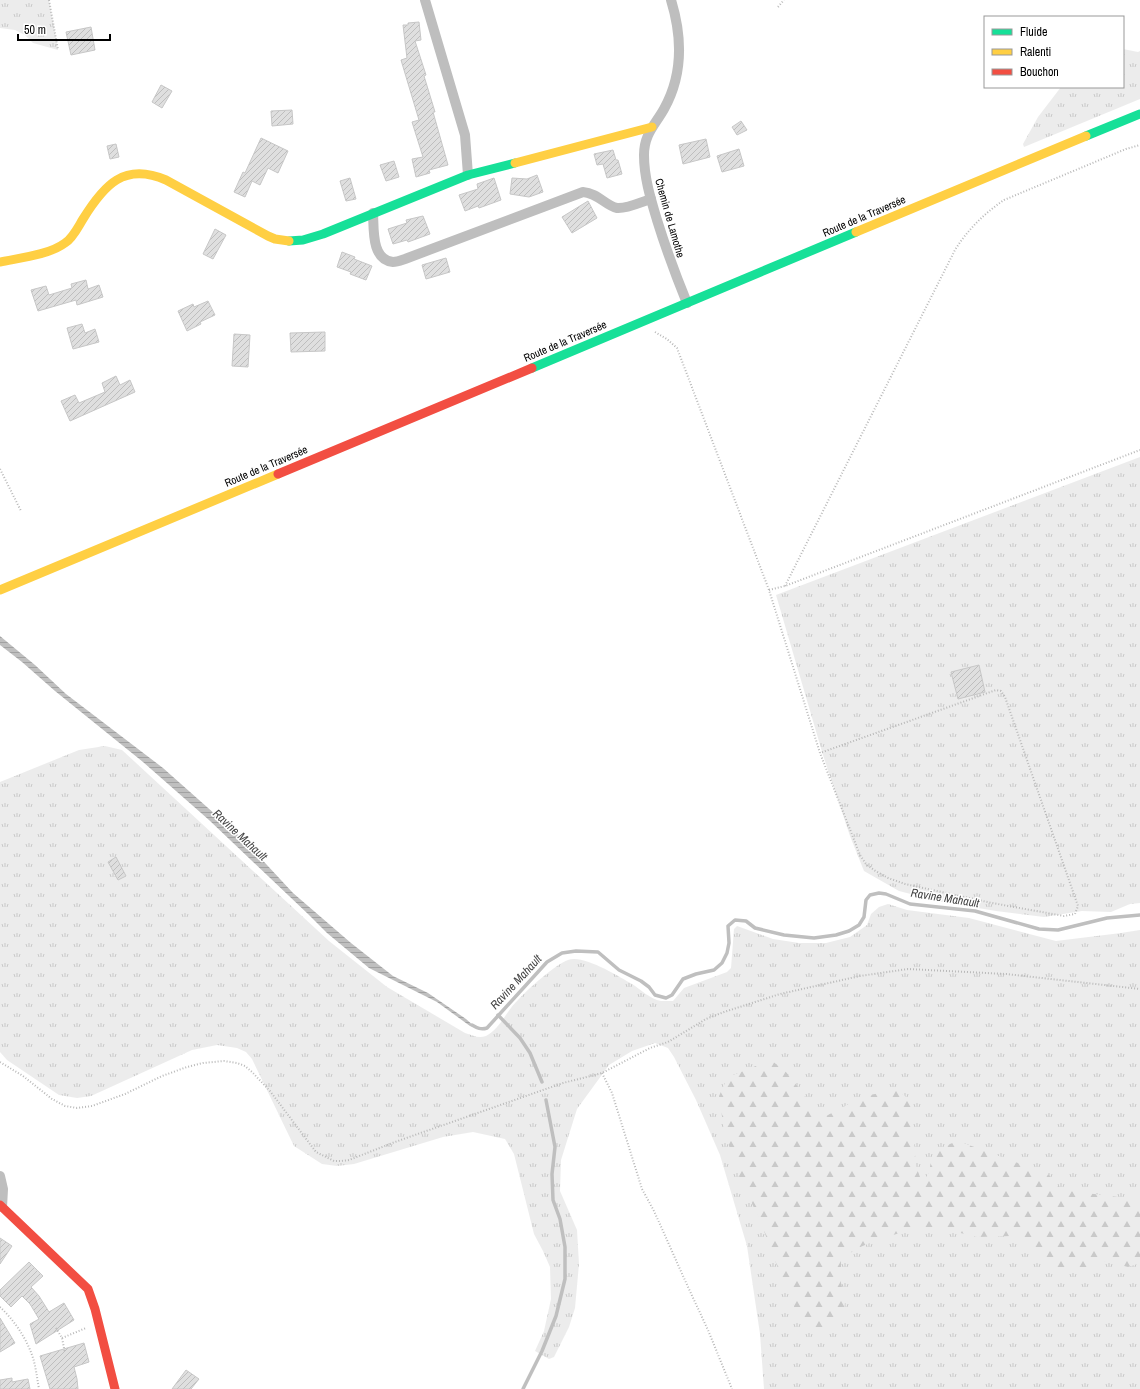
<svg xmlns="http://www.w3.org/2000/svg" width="1140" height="1389" font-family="'Archivo Narrow',sans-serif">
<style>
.grass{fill:url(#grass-tufts)}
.forest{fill:url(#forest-firs)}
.water{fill:url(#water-rules)}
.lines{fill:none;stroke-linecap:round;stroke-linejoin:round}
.stream{stroke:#bfbfbf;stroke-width:3.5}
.building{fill:url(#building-hatch);stroke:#c7c7c7}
.path{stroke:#b9b9b9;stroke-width:2;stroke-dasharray:1 2;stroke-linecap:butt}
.street{stroke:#bebebe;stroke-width:10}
.fast{stroke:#16e098;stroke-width:9}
.slow{stroke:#ffcf43;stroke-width:9}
.jam{stroke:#f24e42;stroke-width:9}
.labels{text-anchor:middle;stroke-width:3;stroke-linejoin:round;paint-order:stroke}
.street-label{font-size:11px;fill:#000;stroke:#fff}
.water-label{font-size:12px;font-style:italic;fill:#444;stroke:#fff}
</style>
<defs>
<pattern id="grass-tufts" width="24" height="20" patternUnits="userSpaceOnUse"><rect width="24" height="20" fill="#ececec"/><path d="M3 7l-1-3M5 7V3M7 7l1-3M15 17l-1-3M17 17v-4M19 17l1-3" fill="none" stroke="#c9c9c9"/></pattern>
<pattern id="forest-firs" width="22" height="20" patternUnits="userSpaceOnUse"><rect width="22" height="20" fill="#ececec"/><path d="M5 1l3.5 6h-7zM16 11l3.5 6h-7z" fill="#c9c9c9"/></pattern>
<pattern id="water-rules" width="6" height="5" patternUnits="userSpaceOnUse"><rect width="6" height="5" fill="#bfbfbf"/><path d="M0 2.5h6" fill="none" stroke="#a2a2a2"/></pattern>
<pattern id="building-hatch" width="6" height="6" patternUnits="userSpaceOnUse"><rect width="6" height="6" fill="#dfdfdf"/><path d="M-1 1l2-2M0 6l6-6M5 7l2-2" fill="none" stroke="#bebebe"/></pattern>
</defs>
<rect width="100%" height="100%" fill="#fff"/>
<g class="grass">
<polygon points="0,0 49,0 58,50 33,43 25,35 15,30 0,28"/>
<polygon points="1123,49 1138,52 1140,51 1140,99 1024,147 1023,144 1038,117 1061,87 1123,87"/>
<polygon points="1140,457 1140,903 1130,904 1111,912 1082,911 1044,917 996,911 942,902 899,891 864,871 850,836 823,755 776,595"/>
<path d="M105,746L122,750L329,941L387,987L465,1033C472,1035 478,1039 486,1036C500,1029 507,1010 518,1000C527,990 556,964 568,960C583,954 618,976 632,984C640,989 650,999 661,1001C664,1001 669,1001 673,1001L684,988L727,972L731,968L734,929L737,926L773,939L799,943H826L850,937L867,925L871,914L879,907L888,904L907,910L969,918L1056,941L1121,933L1140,930V1389H764L760,1334L747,1246L720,1155L696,1100L674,1057L668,1048L655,1043L632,1051L609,1065L577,1109L561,1160L560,1191L577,1230L579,1264L575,1308L569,1327L554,1357L549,1359L535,1351L544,1331L551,1299L550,1267L543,1251L534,1234L514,1154L505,1139L473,1132L443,1137L354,1164L337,1166L322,1164L294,1146L252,1059L246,1052L237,1048L217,1045L192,1050L91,1096L77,1098L59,1095L7,1060L0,1052V782L79,750Z"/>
</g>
<path class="forest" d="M771,1060L787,1073L819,1114L828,1115L864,1096L897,1090L905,1096L911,1106L916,1166L920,1177L924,1179C932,1174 928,1163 934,1156C939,1148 949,1144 958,1141L1048,1174L1062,1190L1126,1198L1140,1204V1263L1128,1267L1105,1261L1079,1270L1056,1268L1045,1261L1038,1249L1012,1236L977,1237L936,1227L907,1231L879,1239L858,1248L841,1259V1283L845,1300L844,1313L837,1322L828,1327L819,1328L810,1326L796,1311L779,1271L761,1223L737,1171L724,1130L719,1096L728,1077Z"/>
<polygon class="water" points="0,636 35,665 66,694 163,768 243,839 293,893 351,943 393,976 428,993 466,1019 475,1027 470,1026 437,1002 369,968 327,933 308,914 209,820 143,762 55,691 22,662 0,645"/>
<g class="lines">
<g class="stream">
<polyline points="498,1015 520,1038 530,1053 542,1082"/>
<path d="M472,1025C477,1028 481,1030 487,1028L547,962L562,953L576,951L598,952L619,970L641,981L649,987L655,995L666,998L672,995L683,979L696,974L714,970L722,963L727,953L729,943L728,926L735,920L746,921L755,928L784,935L814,938L836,935L849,931L859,925L864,917L866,900L870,895L879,893L886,894L910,904L975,911L1039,929L1058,930L1107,918L1140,915"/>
<polyline points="523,1389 542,1351 556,1316 565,1279 565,1247 560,1219 553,1200 552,1174 555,1147 546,1100"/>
</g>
</g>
<g class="building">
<polygon points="419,22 421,40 415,41 426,75 424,76 435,112 433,112 448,165 429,170 430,173 416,177 412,159 423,157 412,122 419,120 401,60 407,58 403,25 408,25 408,23"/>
<polygon points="91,27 95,50 71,55 66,32"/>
<polygon points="161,85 172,91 162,108 152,102"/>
<polygon points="292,110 293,124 272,126 271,111"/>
<polygon points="741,121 747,130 737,135 732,127"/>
<polygon points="261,138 288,151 278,173 268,168 260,185 252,181 245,197 234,192 243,172 245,173"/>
<polygon points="706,139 710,157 683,164 679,145"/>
<polygon points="116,144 119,157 110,159 107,146"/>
<polygon points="739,149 744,166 722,172 717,156"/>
<polygon points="613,150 616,160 618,160 622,174 607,178 603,164 597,165 594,154"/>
<polygon points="394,161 399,177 386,181 380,165"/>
<polygon points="537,175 543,192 529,197 510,194 512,178 527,179"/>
<polygon points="350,178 356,199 346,201 340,181"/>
<polygon points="494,178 501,200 479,208 478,206 465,211 459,195 478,189 477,184"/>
<polygon points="588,201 597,218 572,233 562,217"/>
<polygon points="423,216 430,234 408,242 407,240 393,244 388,229 407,223 406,220"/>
<polygon points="215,229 226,235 213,259 203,254"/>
<polygon points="342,252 355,257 354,259 372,266 366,280 350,274 351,272 337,267"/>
<polygon points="446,258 450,272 426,279 422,265"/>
<polygon points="86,280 88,289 99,285 103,297 77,305 76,300 38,311 31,290 46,286 49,295 72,288 71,284"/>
<polygon points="208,301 215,315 200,322 201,324 187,331 178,311 193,304 194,307"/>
<polygon points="82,324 85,333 95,329 99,342 73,349 67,328"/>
<polygon points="325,332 325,351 291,352 290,333"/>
<polygon points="234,334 250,335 248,367 232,366"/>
<polygon points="116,376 120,385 130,380 135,392 70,421 61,401 75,395 79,403 105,392 102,383"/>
<polygon points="979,665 985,692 958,699 951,672"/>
<polygon points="116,857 126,876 118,880 108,862"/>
<polygon points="0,1238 12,1246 0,1264"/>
<polygon points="29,1262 43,1276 31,1287 39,1296 49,1312 64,1303 74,1320 36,1344 30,1324 39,1319 30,1304 22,1296 11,1307 0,1296 0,1290"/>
<polygon points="0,1318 15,1343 0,1352"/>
<polygon points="84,1343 89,1362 74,1367 77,1379 78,1389 50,1389 40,1356"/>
<polygon points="186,1370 199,1379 191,1389 172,1389"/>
<polygon points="12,1378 12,1382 28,1379 30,1389 0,1389 0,1380"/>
</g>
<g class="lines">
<g class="path">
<polyline points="49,0 58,50"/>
<polyline points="778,7 784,0"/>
<polyline points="655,332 667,339 677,348 769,590 820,753 860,855 866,864 874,870 888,878 905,884 992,903 1064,916 1075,914 1078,906 1005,697 1001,691 996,690 820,753"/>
<polyline points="0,469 21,511"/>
<path d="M785,586L955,250C968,229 985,213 1004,200L1126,149L1140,145"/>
<polyline points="769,590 785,586 1140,450"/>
<polyline points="0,1062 23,1076 52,1099 65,1106 77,1108 92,1106 125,1094 162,1076 187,1067 203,1063 224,1061 237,1063 245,1066 252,1072 270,1091 316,1152 334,1161 341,1161 349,1160 395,1142 563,1083 602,1073 650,1048 668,1042 706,1019 724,1012 780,994 860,976 908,969 1006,974 1140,989"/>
<polyline points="602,1073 612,1093 642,1189 654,1211 688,1287 708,1330 732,1389"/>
<path d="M0,1307C14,1320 27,1339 33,1358C36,1368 37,1378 39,1389"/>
<polyline points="56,1328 62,1338 65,1353"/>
<polyline points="62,1338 86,1328"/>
</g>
<g class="street">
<polyline points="425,0 465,135 468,175"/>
<path d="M671,0C682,36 683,75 664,109C655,125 644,134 644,155C644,178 651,200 657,220C666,249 676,276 687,303"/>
<path d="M373,213C374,228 371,260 393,262C397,262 402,260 405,259L583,192C598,193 606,206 617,208C627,209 641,202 651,199"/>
<polyline points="0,1176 3,1189 2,1207"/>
</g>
<g class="fast">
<polyline points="1086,136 1140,114"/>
<polyline points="289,241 303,240 323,234 468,175 515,163"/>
<polyline points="532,368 856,232"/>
</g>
<g class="slow">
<polyline points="515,163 652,127"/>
<polyline points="856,232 1086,136"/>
<path d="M0,262C19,258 49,255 65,243C73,238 78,227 83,219C104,185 124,162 166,180L268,236L275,239L289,241"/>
<polyline points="0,590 278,474"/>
</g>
<g class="jam">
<polyline points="278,474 532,368"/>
<polyline points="0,1205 88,1289 95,1309 115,1389"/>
</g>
</g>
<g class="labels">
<g class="street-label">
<text transform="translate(864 216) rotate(-23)" y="4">Route de la Traversée</text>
<text transform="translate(670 218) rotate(74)" y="4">Chemin de Lamothe</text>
<text transform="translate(565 341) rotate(-23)" y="4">Route de la Traversée</text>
<text transform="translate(266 466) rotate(-23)" y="4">Route de la Traversée</text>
</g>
<g class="water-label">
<text transform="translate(240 835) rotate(43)" y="4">Ravine Mahault</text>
<text transform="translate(945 898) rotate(9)" y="4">Ravine Mahault</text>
<text transform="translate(516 982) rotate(-47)" y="4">Ravine Mahault</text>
</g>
</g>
<rect x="984" y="16" width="140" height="72" fill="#ffffff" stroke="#999999"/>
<rect x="992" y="29" width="20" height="6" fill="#16e098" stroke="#999999"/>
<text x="1020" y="36" font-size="12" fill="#000000">Fluide</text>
<rect x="992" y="49" width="20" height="6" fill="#ffcf43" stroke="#999999"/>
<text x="1020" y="56" font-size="12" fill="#000000">Ralenti</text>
<rect x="992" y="69" width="20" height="6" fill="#f24e42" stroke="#999999"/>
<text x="1020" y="76" font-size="12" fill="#000000">Bouchon</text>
<path d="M18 34v6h92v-6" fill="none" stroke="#000000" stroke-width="2"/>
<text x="24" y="34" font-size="12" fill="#000000" stroke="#ffffff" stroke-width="3" paint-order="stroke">50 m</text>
</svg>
